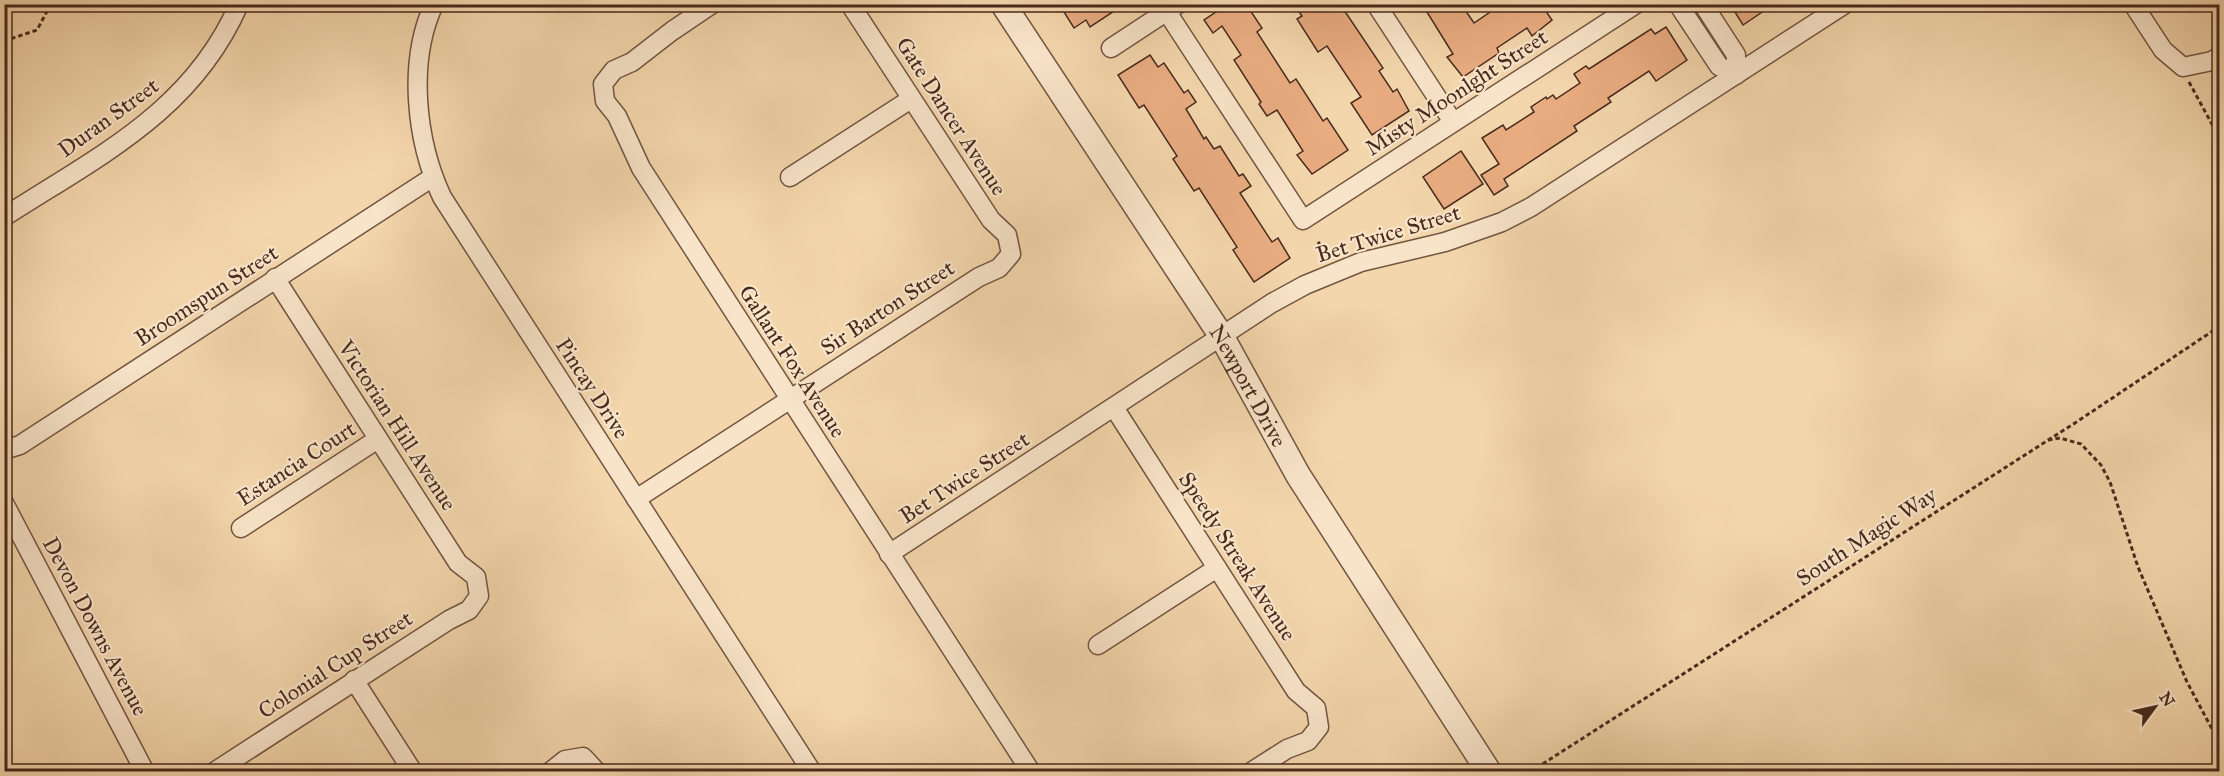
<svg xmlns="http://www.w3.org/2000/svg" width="2224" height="776" font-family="'IM FELL Great Primer',serif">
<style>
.building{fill:#e9ac81;stroke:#482a1e;stroke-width:1.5}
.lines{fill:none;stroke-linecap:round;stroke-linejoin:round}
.minor-casing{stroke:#735542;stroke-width:21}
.tertiary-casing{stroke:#735542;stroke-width:27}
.path{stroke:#482a1e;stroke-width:3;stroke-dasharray:4.5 3;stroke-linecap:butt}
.minor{stroke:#f8e4c9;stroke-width:18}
.tertiary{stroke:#f8e4c9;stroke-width:24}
.labels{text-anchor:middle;stroke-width:4.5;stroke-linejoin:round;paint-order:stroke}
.street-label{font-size:22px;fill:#482a1e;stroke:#f8e4c9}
</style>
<rect width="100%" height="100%" fill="#f4d6ac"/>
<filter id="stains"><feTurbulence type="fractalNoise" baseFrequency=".00333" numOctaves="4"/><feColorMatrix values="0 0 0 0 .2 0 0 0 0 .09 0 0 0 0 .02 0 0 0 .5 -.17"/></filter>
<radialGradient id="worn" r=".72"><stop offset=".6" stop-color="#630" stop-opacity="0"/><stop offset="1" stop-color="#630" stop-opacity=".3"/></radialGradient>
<g class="building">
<polygon points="1059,4 1125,4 1090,27 1086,20 1074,28"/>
<polygon points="1228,4 1246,4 1262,28 1257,32 1290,83 1296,79 1323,121 1327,118 1348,150 1312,174 1297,155 1303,151 1277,110 1267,116 1259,104 1261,102 1234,60 1241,55 1222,26 1213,33 1204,20"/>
<polygon points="1294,4 1340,4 1383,68 1379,71 1393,92 1397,89 1409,111 1372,135 1351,103 1361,97 1327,46 1318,52 1297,19 1302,16"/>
<polygon points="1422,4 1461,4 1474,23 1502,4 1541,4 1552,20 1532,36 1527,28 1497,48 1499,53 1463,77 1447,57 1453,54"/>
<polygon points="1730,4 1774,4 1743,25"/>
<polygon points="1666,27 1687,60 1656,81 1649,71 1608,98 1611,102 1574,126 1577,131 1504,179 1508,186 1494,195 1481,175 1499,164 1482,138 1503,125 1506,130 1534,112 1531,107 1546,97 1547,99 1553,95 1556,99 1580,83 1574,74 1586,66 1589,69 1651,29 1655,34"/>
<polygon points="1150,55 1158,67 1164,63 1184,93 1188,90 1196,102 1186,109 1204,139 1206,137 1214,149 1220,146 1239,176 1243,174 1251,186 1240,193 1272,242 1278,238 1290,258 1254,282 1233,250 1237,247 1199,188 1194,191 1173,159 1177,156 1144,105 1139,108 1118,75"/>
<polygon points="1461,151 1483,184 1444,209 1423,177"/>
</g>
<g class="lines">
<g class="minor-casing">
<g id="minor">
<path d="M434,4C407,62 416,141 442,197L812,772"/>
<polyline points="712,4 672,31 632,62 614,70 603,84 605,101 617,116 641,168 1031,772"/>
<polyline points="1376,4 1453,122"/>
<polyline points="1678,4 1719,66 1736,75 1736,55 1703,4"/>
<polyline points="2133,4 2163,50 2183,67 2212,61 2220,56"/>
<polyline points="1167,12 1303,220 1636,4"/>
<polyline points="1111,48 1178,4"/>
<polyline points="790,177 911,99"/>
<path d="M4,217C98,156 192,112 239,4"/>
<polyline points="1115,409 1296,691 1316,708 1319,727 1308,741 1287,749 1251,772"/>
<polyline points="4,450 20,445 433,177"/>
<polyline points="636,499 979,277 999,268 1011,254 1007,235 991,220 850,4"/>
<polyline points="4,503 145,772"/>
<polyline points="241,528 378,439"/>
<polyline points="889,554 1272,303 1305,285 1361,262 1445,242 1502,222 1531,207 1845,4"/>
<polyline points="1098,645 1217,568"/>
<polyline points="354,680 413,772"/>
<polyline points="214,772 449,620 469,610 479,596 476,577 458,563 275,278"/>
<polyline points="550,772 565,760 583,757 597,772"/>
</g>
</g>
<g class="tertiary-casing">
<g id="tertiary">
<path id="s1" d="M1003,4L1222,337L1298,475L1489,772"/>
</g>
</g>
<g class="path">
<polyline points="4,41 37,30 51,4"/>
<polyline points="2189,82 2214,128 2220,146"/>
<polyline points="1318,242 1329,257"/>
<polyline points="2048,440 2060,438 2081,444 2101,465 2110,482 2138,567 2187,682 2220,744"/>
<polyline points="4,754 14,772"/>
<polyline points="1530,772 2078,421 2220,326"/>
</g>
<use href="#minor" class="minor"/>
<use href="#tertiary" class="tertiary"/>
</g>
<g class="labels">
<g class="street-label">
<text transform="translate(1456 92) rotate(-33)" y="8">Misty Moonlght Street</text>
<text transform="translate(952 116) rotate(57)" y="8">Gate Dancer Avenue</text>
<text transform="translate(108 117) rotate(-36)" y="8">Duran Street</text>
<text transform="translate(1388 233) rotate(-17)" y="8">Bet Twice Street</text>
<text transform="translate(206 295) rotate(-33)" y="8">Broomspun Street</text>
<text transform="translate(887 307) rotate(-33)" y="8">Sir Barton Street</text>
<text transform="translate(793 361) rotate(57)" y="8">Gallant Fox Avenue</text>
<text dy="8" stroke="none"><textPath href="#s1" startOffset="454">Newport Drive</textPath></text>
<text transform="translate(593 388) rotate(57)" y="8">Pincay Drive</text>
<text transform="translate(398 425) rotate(57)" y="8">Victorian Hill Avenue</text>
<text transform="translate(296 463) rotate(-33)" y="8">Estancia Court</text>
<text transform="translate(964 477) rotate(-33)" y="8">Bet Twice Street</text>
<text transform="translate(1866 536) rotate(-33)" y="8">South Magic Way</text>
<text transform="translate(1238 556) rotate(57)" y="8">Speedy Streak Avenue</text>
<text transform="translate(96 626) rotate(62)" y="8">Devon Downs Avenue</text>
<text transform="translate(335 664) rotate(-33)" y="8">Colonial Cup Street</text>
</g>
</g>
<rect width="2224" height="776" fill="none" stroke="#f4d6ac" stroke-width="24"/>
<rect x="6" y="6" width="2212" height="764" fill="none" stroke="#482a1e" stroke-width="3"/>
<rect x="12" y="12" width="2200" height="752" fill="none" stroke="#482a1e" stroke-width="1.5"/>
<g transform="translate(2155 707) rotate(57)" stroke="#f8e4c9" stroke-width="4.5" paint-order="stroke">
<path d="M0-4.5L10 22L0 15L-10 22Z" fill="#482a1e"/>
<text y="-9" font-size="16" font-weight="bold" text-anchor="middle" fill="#482a1e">N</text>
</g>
<rect width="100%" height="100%" filter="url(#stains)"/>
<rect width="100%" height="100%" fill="url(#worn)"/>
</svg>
